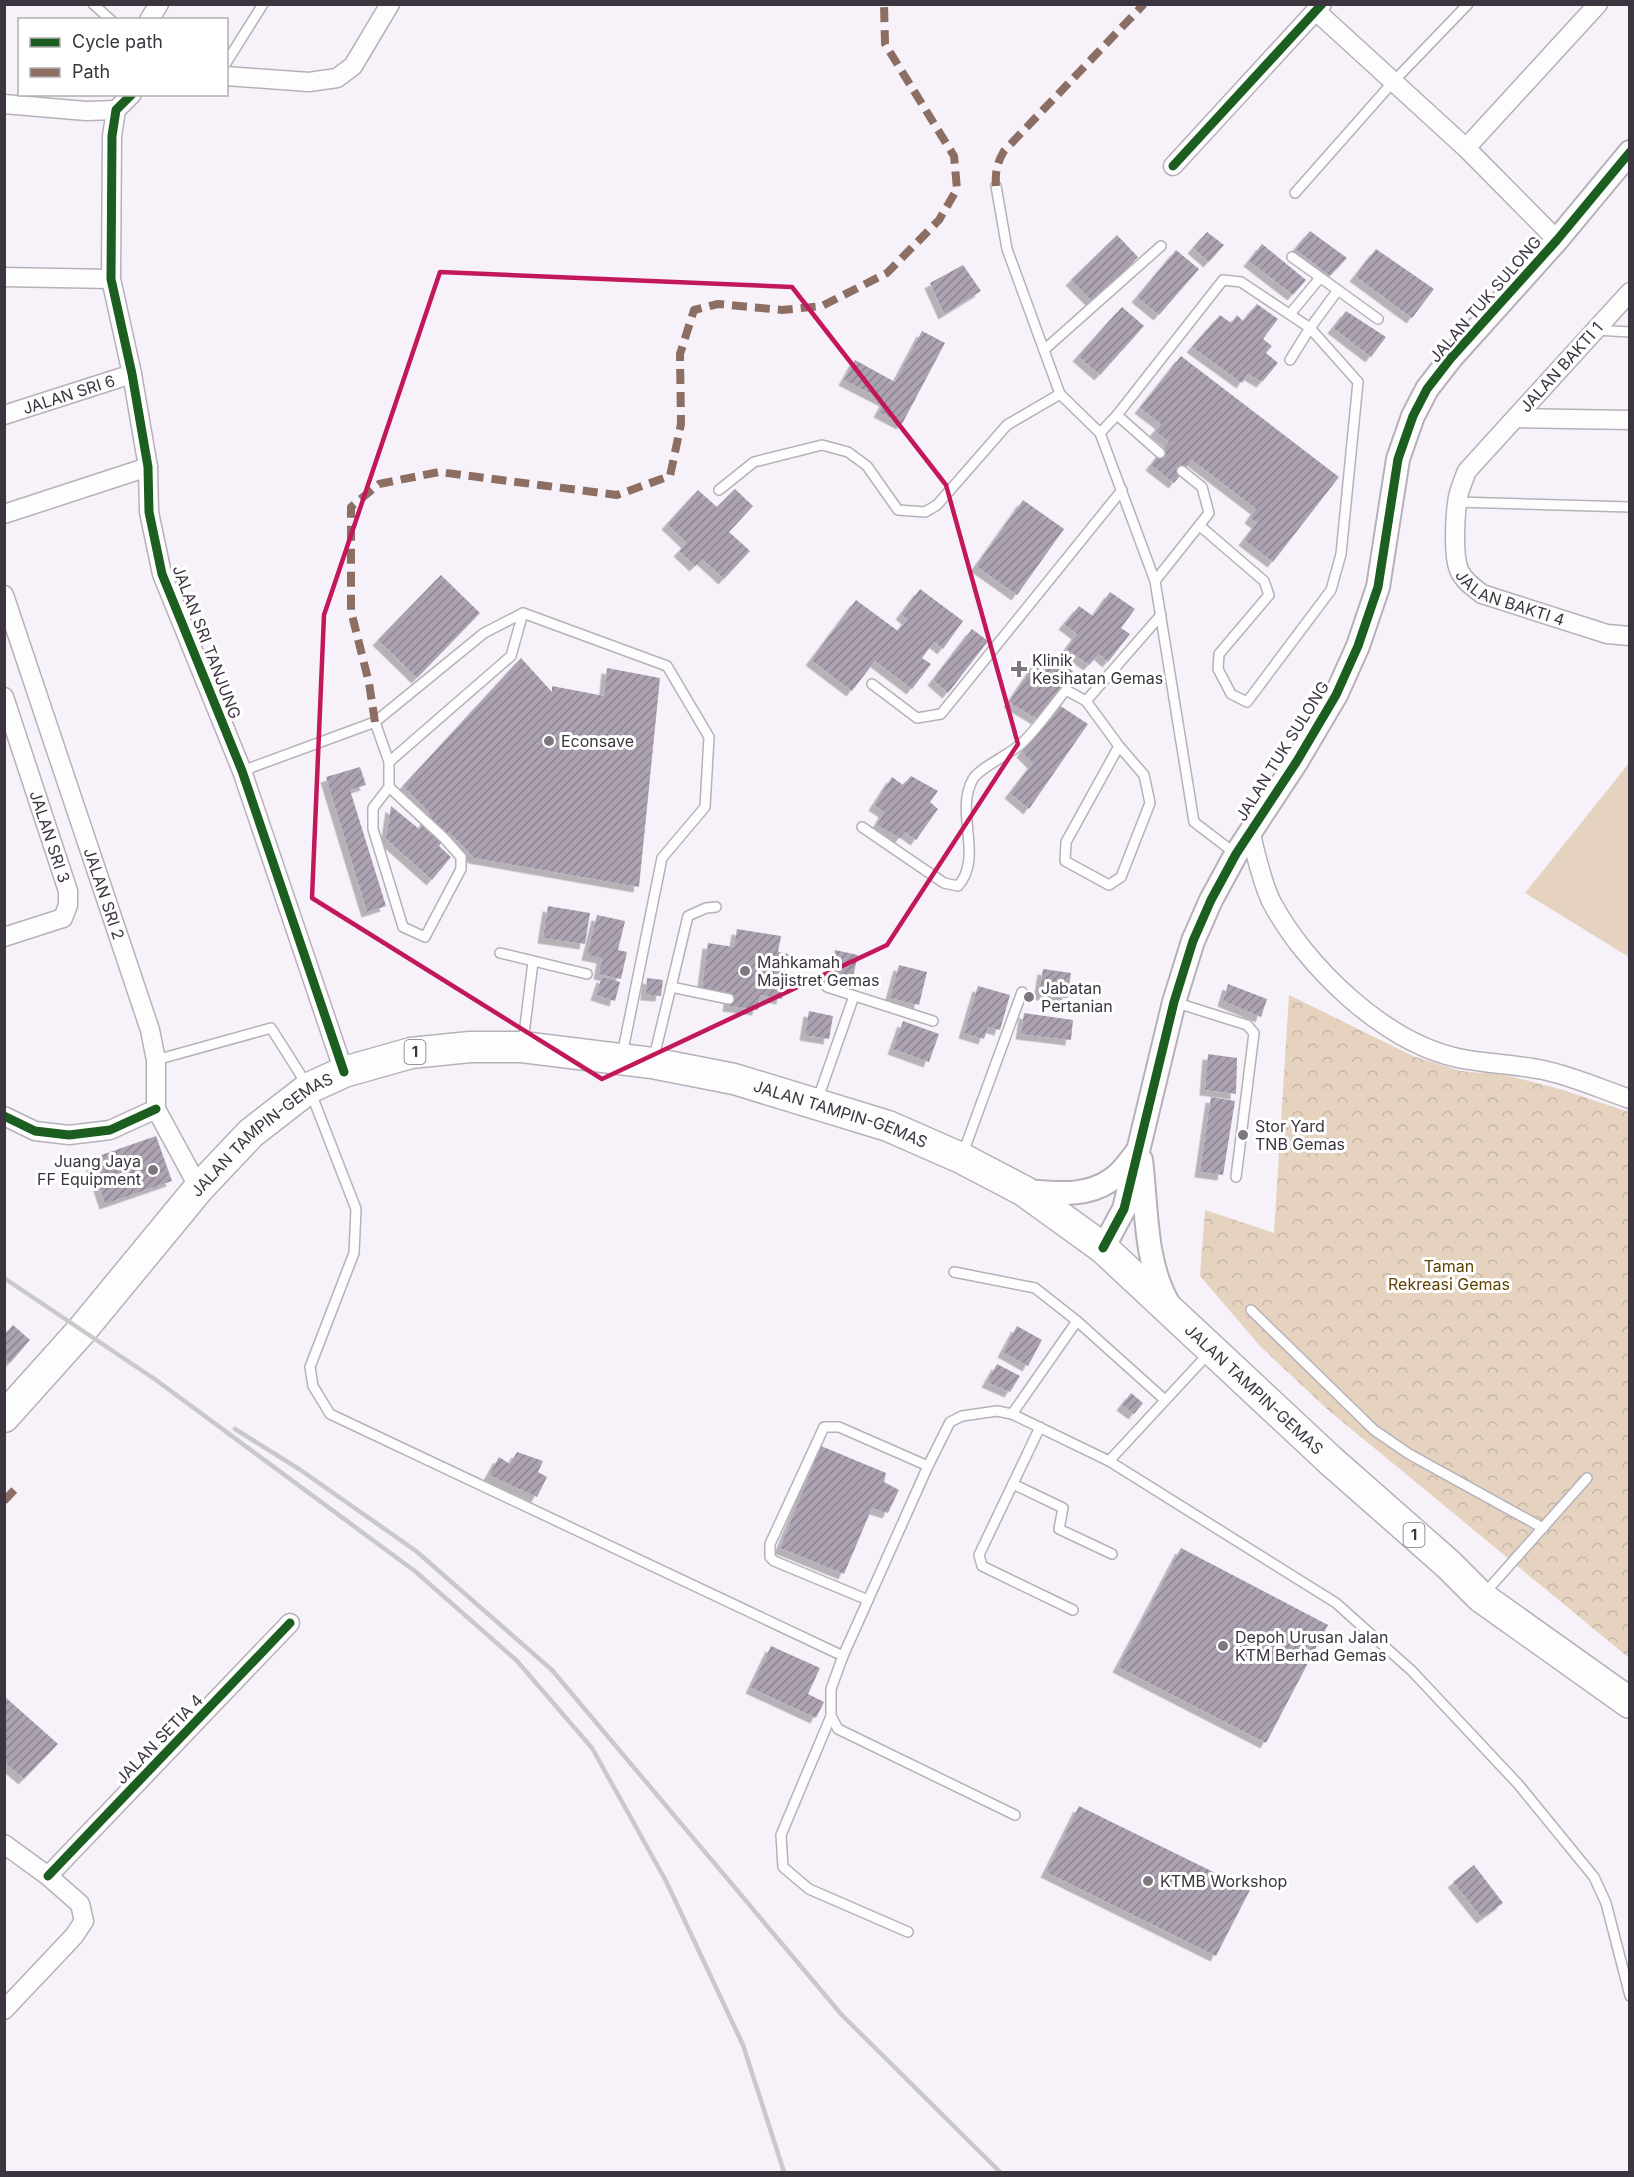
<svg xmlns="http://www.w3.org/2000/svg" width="1634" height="2177" font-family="Inter,sans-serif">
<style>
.forest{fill:url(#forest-crowns)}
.garden{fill:#e5d3c0}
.building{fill:url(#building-hatch);filter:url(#shadow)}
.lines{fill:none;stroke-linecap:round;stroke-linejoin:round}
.service-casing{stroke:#b6b1b9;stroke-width:12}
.minor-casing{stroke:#b6b1b9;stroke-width:21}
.tertiary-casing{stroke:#b6b1b9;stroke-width:26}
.trunk-casing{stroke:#b6b1b9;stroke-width:33}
.service{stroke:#fefdfe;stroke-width:9}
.minor{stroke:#fefdfe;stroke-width:18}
.tertiary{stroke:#fefdfe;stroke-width:22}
.trunk{stroke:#fefdfe;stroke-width:30}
.rail{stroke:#c9c8ca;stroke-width:4.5}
.quiet{stroke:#8d6e63;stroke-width:8;stroke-dasharray:15 8;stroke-linecap:butt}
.cycleway-casing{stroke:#fff;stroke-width:13}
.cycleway{stroke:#1b5e20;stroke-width:9}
.marked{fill:none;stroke:#c2185b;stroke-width:4.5;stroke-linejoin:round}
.poi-dot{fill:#7d7780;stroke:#fff;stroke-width:2}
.labels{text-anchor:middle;stroke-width:6;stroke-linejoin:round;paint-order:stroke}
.shield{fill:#fff;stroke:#767279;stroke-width:1.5}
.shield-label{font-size:15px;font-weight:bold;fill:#3c353f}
.street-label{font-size:16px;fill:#3c353f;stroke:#fff}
.poi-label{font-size:16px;fill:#3c353f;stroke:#fff;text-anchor:start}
.park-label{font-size:16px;fill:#604103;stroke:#fff}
</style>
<defs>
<pattern id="forest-crowns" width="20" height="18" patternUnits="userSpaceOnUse" patternTransform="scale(1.5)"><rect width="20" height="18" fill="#e5d3c0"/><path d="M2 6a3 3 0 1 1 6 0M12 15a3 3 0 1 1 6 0" fill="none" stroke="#c5b6a6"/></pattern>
<pattern id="building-hatch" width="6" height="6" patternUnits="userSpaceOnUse" patternTransform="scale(1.5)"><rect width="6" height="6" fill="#ada2b2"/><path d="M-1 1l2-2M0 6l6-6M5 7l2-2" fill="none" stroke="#8e8592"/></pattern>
<filter id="shadow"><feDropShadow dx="-5.5" dy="5.5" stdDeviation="0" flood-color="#0004"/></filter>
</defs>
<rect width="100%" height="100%" fill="#f7f2fa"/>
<polygon class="forest" points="1289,995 1413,1056 1461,1071 1505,1075 1560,1089 1629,1112 1629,1658 1327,1409 1260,1346 1200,1276 1205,1210 1274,1233"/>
<polygon class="garden" points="1629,763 1629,957 1525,893"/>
<g class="building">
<polygon points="1310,231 1347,258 1330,276 1295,249"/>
<polygon points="1207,232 1224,245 1209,262 1193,248"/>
<polygon points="1117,235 1138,257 1093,302 1071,280"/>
<polygon points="1262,244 1306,280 1293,295 1249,261"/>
<polygon points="1376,249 1434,289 1412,318 1355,276"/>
<polygon points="1176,250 1199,269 1159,315 1137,297"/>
<polygon points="963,265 981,291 944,314 930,283"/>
<polygon points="1257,304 1278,319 1263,339 1272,346 1266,353 1278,363 1262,382 1248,374 1242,383 1192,347 1220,315 1231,323 1237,315 1243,321"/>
<polygon points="1122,307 1144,326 1100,375 1078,356"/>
<polygon points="1346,311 1386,337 1371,357 1333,328"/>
<polygon points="922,331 945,343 902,424 879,412 885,401 844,380 855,360 895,382"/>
<polygon points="1181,356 1339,477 1273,562 1244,540 1257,523 1250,518 1256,509 1192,460 1174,483 1151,465 1169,442 1155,431 1161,424 1140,408"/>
<polygon points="735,489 753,506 729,532 750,551 724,579 702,559 695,566 679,551 687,543 667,524 698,490 717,507"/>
<polygon points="1023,500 1064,529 1017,595 976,566"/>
<polygon points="441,575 480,613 417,678 378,640"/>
<polygon points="920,589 963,621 943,649 934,642 922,658 931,664 912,689 875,661 852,691 811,660 856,600 898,631 907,619 901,614"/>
<polygon points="1110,592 1135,609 1121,628 1130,634 1108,662 1099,654 1089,665 1066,649 1077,634 1064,624 1079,606 1093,616"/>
<polygon points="972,629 988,641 948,693 933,680"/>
<polygon points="1043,652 1073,671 1037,719 1009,702"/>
<polygon points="521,658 552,692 552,686 604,696 607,668 660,678 639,887 474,858 449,832 439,846 451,857 432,880 386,839 391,806 419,829 430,813 403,786"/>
<polygon points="1059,705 1088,724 1029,809 1010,793 1033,763 1022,752"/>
<polygon points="360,767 366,785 350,790 386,906 367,912 326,777"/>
<polygon points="911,776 938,791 930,802 938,809 916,840 905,832 900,838 877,825 884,812 874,805 892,777 903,785"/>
<polygon points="548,906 590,913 585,944 543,938"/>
<polygon points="597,915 625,921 618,950 627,952 621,979 599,974 602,958 587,955"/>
<polygon points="737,929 781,936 778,952 789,954 782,999 760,995 758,1010 728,1006 730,993 702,989 708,943 734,947"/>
<polygon points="835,950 858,955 851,985 828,979"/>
<polygon points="899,965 927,972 919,1005 890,998"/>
<polygon points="1043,969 1071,973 1067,998 1039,994"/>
<polygon points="602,977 620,982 615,1001 596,995"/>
<polygon points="647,978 663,980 661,996 646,995"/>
<polygon points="1228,984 1267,999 1261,1017 1223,1001"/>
<polygon points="978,986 1010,995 1000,1030 988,1027 984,1039 964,1033"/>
<polygon points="809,1011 833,1016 829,1039 805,1035"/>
<polygon points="1024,1013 1073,1020 1071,1040 1021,1034"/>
<polygon points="903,1021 939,1034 929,1062 893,1049"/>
<polygon points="1208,1054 1237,1058 1236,1094 1205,1090"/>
<polygon points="1211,1097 1235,1101 1223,1175 1200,1172"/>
<polygon points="156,1136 172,1181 105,1204 90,1159"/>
<polygon points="13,1325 30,1340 10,1363 4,1358 4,1335"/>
<polygon points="1017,1326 1042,1340 1028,1366 1003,1352"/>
<polygon points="997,1364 1020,1376 1010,1392 987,1382"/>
<polygon points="1131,1393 1143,1403 1134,1414 1122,1405"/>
<polygon points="821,1446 886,1473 884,1482 899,1490 888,1513 872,1508 844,1574 780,1548"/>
<polygon points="517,1452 543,1461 538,1472 547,1477 537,1497 489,1475 499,1457 510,1464"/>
<polygon points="1181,1548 1328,1625 1266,1743 1118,1667"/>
<polygon points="771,1646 820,1668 808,1694 824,1702 816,1718 751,1688"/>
<polygon points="4,1696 58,1744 24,1779 4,1762"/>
<polygon points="1079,1806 1250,1890 1216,1956 1046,1872"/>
<polygon points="1474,1865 1503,1903 1482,1918 1453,1882"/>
</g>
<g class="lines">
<g class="service-casing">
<g id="service">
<polyline points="93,4 111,20"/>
<polyline points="226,63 263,4"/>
<polyline points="996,186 1007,249 1060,394 1100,433 1155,581 1194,822 1236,854"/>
<polyline points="1295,193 1393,82 1468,4"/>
<polyline points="1292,257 1378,319"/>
<polyline points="1290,314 1320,278"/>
<polyline points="1595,330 1630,332"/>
<polyline points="1044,350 1161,246"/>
<polyline points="1290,360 1310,328 1338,290"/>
<polyline points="1117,415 1160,453"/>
<polyline points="1100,433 1117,415 1223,280 1241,282 1310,328 1358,382 1341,554 1331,590 1247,702 1231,694 1218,669 1219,654 1269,595 1264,581 1200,526"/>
<polyline points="719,490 754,462 822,445 848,452 867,466 898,510 925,512 937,505 1007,425 1060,394"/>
<polyline points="1457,502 1630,507"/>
<polyline points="1155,581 1209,513 1202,487 1182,471"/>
<polyline points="872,684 917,718 941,714 1122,490"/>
<polyline points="1086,701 1119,746 1144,775 1150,803 1121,877 1109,885 1065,861 1066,842 1119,746"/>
<polyline points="375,722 389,762 389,787 373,808 373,829 403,927 425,937 461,869 461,857 444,838 389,787"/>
<polyline points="389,762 511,656 523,613"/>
<polyline points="242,771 375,722 484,633 523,613 667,666 709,737 705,807 662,858 622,1055"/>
<path d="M862,827L944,883L958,886C984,857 954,812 973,779C979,768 1011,754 1022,743C1038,728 1052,707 1066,690L1086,701L1161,615"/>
<polyline points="716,907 706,908 688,916 671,987 729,999"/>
<polyline points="500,953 587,974"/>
<polyline points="827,987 933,1021"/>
<polyline points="1174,1002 1247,1025 1254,1033 1236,1177"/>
<polyline points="523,1042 533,962"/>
<polyline points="156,1060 271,1028 309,1088 356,1209 354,1253 310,1367 313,1386 330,1414 843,1656"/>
<polyline points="653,1061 671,987"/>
<polyline points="817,1101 854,996"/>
<polyline points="963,1153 1022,992"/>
<polyline points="954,1272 1035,1288 1077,1321 1165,1400"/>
<polyline points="1251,1310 1374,1430 1409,1454 1543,1528"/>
<polyline points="1012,1414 1077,1321"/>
<polyline points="1040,1427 979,1555 982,1566 1073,1610"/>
<polyline points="1109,1461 1336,1603 1412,1671 1518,1784 1594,1877 1606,1903 1630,1996"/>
<polyline points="1013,1484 1063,1508 1059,1529 1112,1554"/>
<polyline points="1483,1595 1587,1478"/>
<polyline points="868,1600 774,1561 770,1557 770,1544 824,1427 839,1427 928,1466"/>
<polyline points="831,1716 781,1835 783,1867 809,1889 908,1932"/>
<polyline points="1015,1815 838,1729 831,1716 831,1689 843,1656 928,1466 950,1422 962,1416 997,1411 1012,1414 1109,1461 1210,1352"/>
</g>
</g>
<g class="minor-casing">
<g id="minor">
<polyline points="1316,11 1466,148 1557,240"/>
<polyline points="149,20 159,4"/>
<polyline points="226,76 309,82 337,78 353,66 390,4"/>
<polyline points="132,94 116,110 112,136 111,279 132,374 148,467 149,512 162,574 242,771 344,1072"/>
<polyline points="4,104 86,111 116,110"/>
<polyline points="1466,148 1598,4"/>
<polyline points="1173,166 1322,4"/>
<polyline points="4,277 111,279"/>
<path id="s1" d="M1630,292L1467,471C1463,481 1458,492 1457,503C1455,519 1453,555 1459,570C1463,580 1474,588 1482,594L1607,634L1630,636"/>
<path id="s2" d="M4,415L132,374"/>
<polyline points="1516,418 1630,420"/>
<polyline points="4,514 148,467"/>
<path id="s3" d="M4,595L150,1030L156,1060V1109L199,1188"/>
<path id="s4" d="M4,697L68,891V905L63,918L4,937"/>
<path d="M1250,831C1256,854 1261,880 1271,901C1305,966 1384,1042 1458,1058C1486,1064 1515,1064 1543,1070C1572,1076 1601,1089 1630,1099"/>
<polyline points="4,1116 35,1131 69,1135 110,1130 156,1109"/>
<polyline points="4,1844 48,1876 80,1904 84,1921 74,1936 4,2010"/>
<polyline points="48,1876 290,1623"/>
</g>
</g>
<g class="tertiary-casing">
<g id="tertiary">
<path d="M1141,1160C1147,1207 1144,1260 1168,1303"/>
<path d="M1024,1191C1054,1193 1085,1198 1111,1180C1121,1174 1129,1162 1136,1153"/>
<polyline points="1103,1248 1124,1209 1174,1002 1193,941 1211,900 1236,854 1297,761 1336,695 1358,646 1378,587 1398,459 1413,416 1427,389 1451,358 1557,240 1630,152"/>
</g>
</g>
<g class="trunk-casing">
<g id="trunk">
<path id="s5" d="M4,1417L82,1330L199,1188L251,1133L309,1088L344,1072L411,1053L470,1047H522L652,1063L734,1079L888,1126L961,1158L1024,1191L1103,1248L1331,1461L1448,1564L1481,1597L1630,1703"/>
</g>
</g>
<use href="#service" class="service"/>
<use href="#minor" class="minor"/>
<use href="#tertiary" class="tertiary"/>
<use href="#trunk" class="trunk"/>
<g class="rail">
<polyline points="4,1278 156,1380 416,1572 517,1661 592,1748 666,1881 743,2045 784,2172"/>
<polyline points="235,1429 299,1469 416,1551 552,1670 841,2014 1000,2172"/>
</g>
<g class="quiet">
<path d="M996,186C995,172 997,163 1004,151L1144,4"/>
<polyline points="375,722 369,683 351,611 351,507 379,484 439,472 617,495 670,476 681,424 680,354 694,310 718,304 782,310 822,306 887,273 939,220 957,189 954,156 885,44 884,4"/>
<polyline points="4,1501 18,1486"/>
</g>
<g class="cycleway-casing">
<g id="cycleway">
<polyline points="132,94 116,110 112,136 111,279 132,374 148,467 149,512 162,574 242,771 344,1072"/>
<polyline points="1173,166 1322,4"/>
<polyline points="4,1116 35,1131 69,1135 110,1130 156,1109"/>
<polyline points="1103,1248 1124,1209 1174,1002 1193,941 1211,900 1236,854 1297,761 1336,695 1358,646 1378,587 1398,459 1413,416 1427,389 1451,358 1557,240 1630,152"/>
<polyline points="48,1876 290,1623"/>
</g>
</g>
<use href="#cycleway" class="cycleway"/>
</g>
<path class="marked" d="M440,272L792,287L946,485L1018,744L887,945L602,1079L312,898L324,615Z"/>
<g class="poi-dot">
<path d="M1016 660h6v6h6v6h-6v6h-6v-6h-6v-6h6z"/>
<circle cx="549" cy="741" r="6"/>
<circle cx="745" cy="971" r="6"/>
<circle cx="1029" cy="997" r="6"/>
<circle cx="1243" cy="1135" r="6"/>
<circle cx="153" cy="1170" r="6"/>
<circle cx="1223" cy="1646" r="6"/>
<circle cx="1148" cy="1881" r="6"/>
</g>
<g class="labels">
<g class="shield">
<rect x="404.5" y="1040" width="21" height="24" rx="4.5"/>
<rect x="1403.5" y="1523" width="21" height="24" rx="4.5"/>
</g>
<g class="shield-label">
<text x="415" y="1057">1</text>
<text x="1414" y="1540">1</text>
</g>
<g class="street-label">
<text transform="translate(1485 299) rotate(-49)" y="6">JALAN TUK SULONG</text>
<text transform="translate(1561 367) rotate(-48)" y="6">JALAN BAKTI 1</text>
<text dy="6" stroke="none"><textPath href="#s2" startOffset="68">JALAN SRI 6</textPath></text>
<text dy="6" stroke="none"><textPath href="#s1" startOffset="404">JALAN BAKTI 4</textPath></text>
<text transform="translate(207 642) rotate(69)" y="6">JALAN SRI TANJUNG</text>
<text transform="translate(1282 751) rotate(-58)" y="6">JALAN TUK SULONG</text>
<text dy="6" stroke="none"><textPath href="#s4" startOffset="147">JALAN SRI 3</textPath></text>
<text dy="6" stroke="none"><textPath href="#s3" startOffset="315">JALAN SRI 2</textPath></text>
<text dy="6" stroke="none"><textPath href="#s5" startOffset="996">JALAN TAMPIN-GEMAS</textPath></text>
<text dy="6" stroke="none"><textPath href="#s5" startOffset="384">JALAN TAMPIN-GEMAS</textPath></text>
<text dy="6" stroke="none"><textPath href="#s5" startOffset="1500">JALAN TAMPIN-GEMAS</textPath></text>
<text transform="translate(159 1739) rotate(-46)" y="6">JALAN SETIA 4</text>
</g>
<g class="poi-label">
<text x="1032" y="666">Klinik<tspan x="1032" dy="18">Kesihatan Gemas</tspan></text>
<text x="561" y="747">Econsave</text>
<text x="757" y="968">Mahkamah<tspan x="757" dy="18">Majistret Gemas</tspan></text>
<text x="1041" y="994">Jabatan<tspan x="1041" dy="18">Pertanian</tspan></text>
<text x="1255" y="1132">Stor Yard<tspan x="1255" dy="18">TNB Gemas</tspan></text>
<text x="141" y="1167" text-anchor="end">Juang Jaya<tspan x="141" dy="18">FF Equipment</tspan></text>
<text x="1235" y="1643">Depoh Urusan Jalan<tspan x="1235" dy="18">KTM Berhad Gemas</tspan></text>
<text x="1160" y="1887">KTMB Workshop</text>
</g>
<g class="park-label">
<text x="1449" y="1272">Taman<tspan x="1449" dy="18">Rekreasi Gemas</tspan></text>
</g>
</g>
<rect width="1634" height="2177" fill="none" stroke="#3c353f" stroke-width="12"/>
<rect x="18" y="18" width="210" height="78" fill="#ffffff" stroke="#b1aeb2" stroke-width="1.5"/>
<rect x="30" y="38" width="30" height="9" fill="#1b5e20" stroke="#b1aeb2" stroke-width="1.5"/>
<text x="72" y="48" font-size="18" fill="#3c353f">Cycle path</text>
<rect x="30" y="68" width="30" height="9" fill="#8d6e63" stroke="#b1aeb2" stroke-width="1.5"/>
<text x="72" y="78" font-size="18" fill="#3c353f">Path</text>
</svg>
